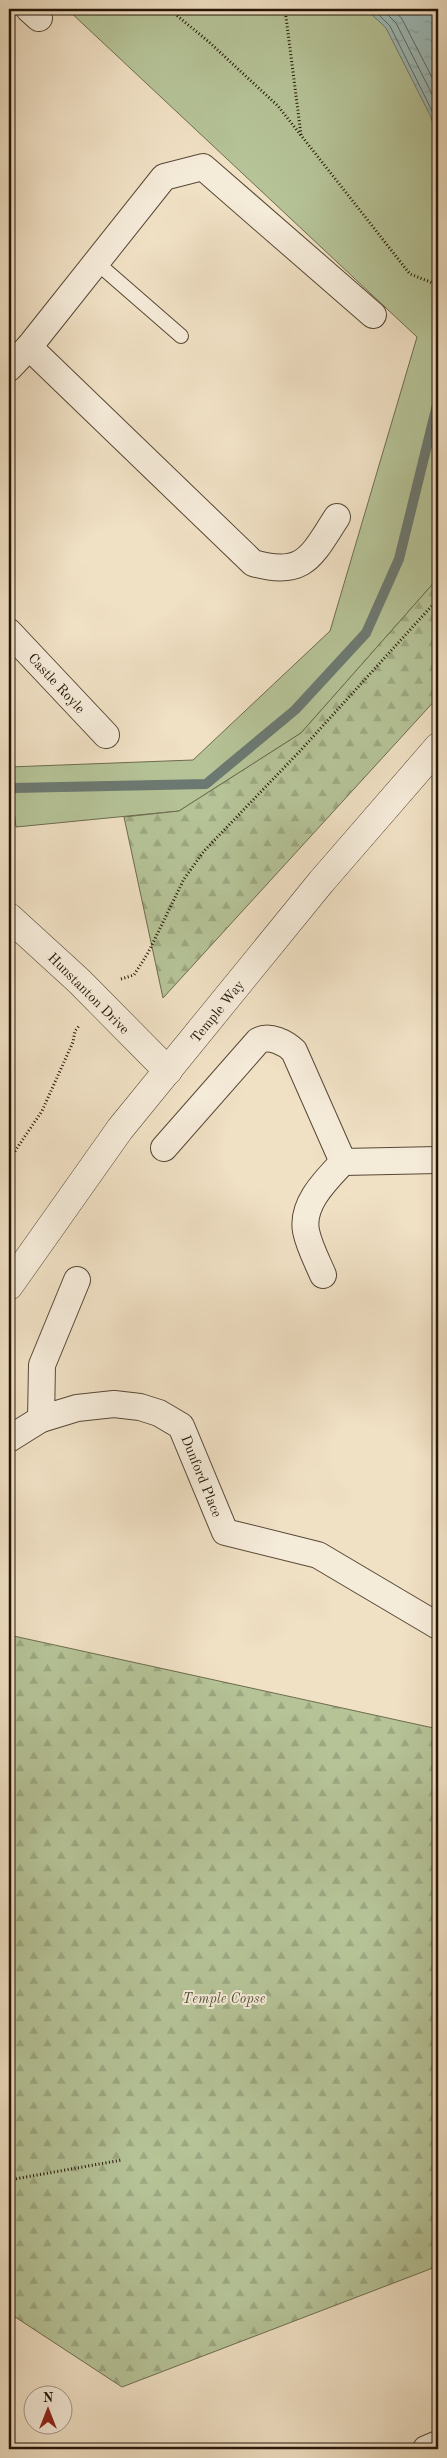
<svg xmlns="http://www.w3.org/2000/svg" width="447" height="2458" font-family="'Old Standard TT',serif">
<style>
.grass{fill:#b5c397;stroke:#6c6c4e}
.forest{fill:url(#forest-firs);stroke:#6c6c4e}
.water{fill:url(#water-ripples);stroke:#6c7972}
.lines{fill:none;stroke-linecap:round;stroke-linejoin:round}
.shore{stroke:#606860;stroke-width:1}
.stream{stroke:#6c7972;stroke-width:10}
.service-casing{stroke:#574836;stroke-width:16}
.minor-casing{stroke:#574836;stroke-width:28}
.tertiary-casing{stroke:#574836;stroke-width:29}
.path{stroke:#241506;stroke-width:3;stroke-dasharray:1 2.5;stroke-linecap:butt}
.service{stroke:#f5ebd9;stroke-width:14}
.minor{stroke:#f5ebd9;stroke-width:26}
.tertiary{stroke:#f5ebd9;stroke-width:28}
.labels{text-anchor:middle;stroke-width:4;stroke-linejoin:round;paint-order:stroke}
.street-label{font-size:14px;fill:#241506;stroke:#f5ebd9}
.park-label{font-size:14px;font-style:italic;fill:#575239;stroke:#f5ebd9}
</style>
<defs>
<pattern id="forest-firs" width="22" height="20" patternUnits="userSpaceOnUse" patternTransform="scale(1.25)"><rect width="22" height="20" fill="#b5c397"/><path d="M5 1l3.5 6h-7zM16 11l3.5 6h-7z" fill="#9ca781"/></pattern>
<pattern id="water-ripples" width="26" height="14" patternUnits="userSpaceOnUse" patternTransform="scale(1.25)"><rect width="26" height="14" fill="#9cbbba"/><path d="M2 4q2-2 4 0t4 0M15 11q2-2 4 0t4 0" fill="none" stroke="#86a09e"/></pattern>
</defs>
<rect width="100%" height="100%" fill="#f0e0c4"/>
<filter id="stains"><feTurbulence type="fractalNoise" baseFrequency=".004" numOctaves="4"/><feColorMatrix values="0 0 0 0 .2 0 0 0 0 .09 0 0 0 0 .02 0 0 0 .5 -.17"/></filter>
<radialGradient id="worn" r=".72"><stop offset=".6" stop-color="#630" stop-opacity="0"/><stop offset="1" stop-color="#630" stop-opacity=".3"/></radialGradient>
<polygon class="grass" points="67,9 438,9 438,578 301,733 179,811 16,827 9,767 193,760 330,631 417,337"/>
<g class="forest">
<polygon points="438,578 438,697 163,998 124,817 179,811 301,733"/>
<polygon points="9,1635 438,1729 438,2266 122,2387 9,2313"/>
</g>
<polygon class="water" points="366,9 438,9 438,143 431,117 386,28"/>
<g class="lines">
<g class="shore">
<polyline points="373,9 390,26 438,123"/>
<polyline points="382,9 396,23 438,106"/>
<polyline points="393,9 402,19 438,89"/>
</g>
<polyline class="stream" points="13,788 206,784 295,710 366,633 399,559 438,401"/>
<g class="service-casing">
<polyline id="service" points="96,262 181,336"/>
</g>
<g class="minor-casing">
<g id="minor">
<polyline points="29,9 39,18"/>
<path d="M29,347L253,563C305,578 312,555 337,517"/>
<polyline points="9,368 29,347 164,177 203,167 373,315"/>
<polyline points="9,632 106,735"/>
<path d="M164,1148L258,1041C269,1034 286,1043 294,1051L343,1162L438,1160"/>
<path d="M323,1275C317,1261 309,1246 306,1231C301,1204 326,1180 343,1162"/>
<polyline points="77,1280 42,1365 41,1419 77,1408 114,1404 140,1407 159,1413 181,1426 225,1532 318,1555 438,1626"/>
<polyline points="9,1439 41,1419"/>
<polyline points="426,2449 438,2444"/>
</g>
</g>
<g class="tertiary-casing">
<g id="tertiary">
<polyline points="9,917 79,981 168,1071"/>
<polyline points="9,1286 120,1129 321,882 438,747"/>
</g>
</g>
<g class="path">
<polyline points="169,9 209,42 278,106 410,274 438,285"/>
<polyline points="285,9 301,135"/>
<polyline points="173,12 206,9"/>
<polyline points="121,979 134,975 148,953 184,879 204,851 300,751 438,599"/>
<polyline points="9,1160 42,1111 73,1042 75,1031 79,1026"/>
<polyline points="9,2180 122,2160"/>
</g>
<use href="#service" class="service"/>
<use href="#minor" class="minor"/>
<use href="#tertiary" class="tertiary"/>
</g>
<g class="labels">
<g class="street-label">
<text transform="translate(57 683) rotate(47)" y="5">Castle Royle</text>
<text transform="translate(89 993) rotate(45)" y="5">Hunstanton Drive</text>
<text transform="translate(217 1011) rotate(-51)" y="5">Temple Way</text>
<text transform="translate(202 1476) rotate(68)" y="5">Dunford Place</text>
</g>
<g class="park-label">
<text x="224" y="2003">Temple Copse</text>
</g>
</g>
<rect width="447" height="2458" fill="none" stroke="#f0e0c4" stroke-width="30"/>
<rect x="10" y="10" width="427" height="2438" fill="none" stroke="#241506" stroke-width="2.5"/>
<rect x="15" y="15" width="417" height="2428" fill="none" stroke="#241506"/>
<g transform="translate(48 2410)"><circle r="24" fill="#f5ebd9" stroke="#a19585"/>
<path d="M0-4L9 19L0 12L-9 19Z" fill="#8f2418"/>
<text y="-8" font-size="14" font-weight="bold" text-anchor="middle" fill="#241506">N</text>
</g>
<rect width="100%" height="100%" filter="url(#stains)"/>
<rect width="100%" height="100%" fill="url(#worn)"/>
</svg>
